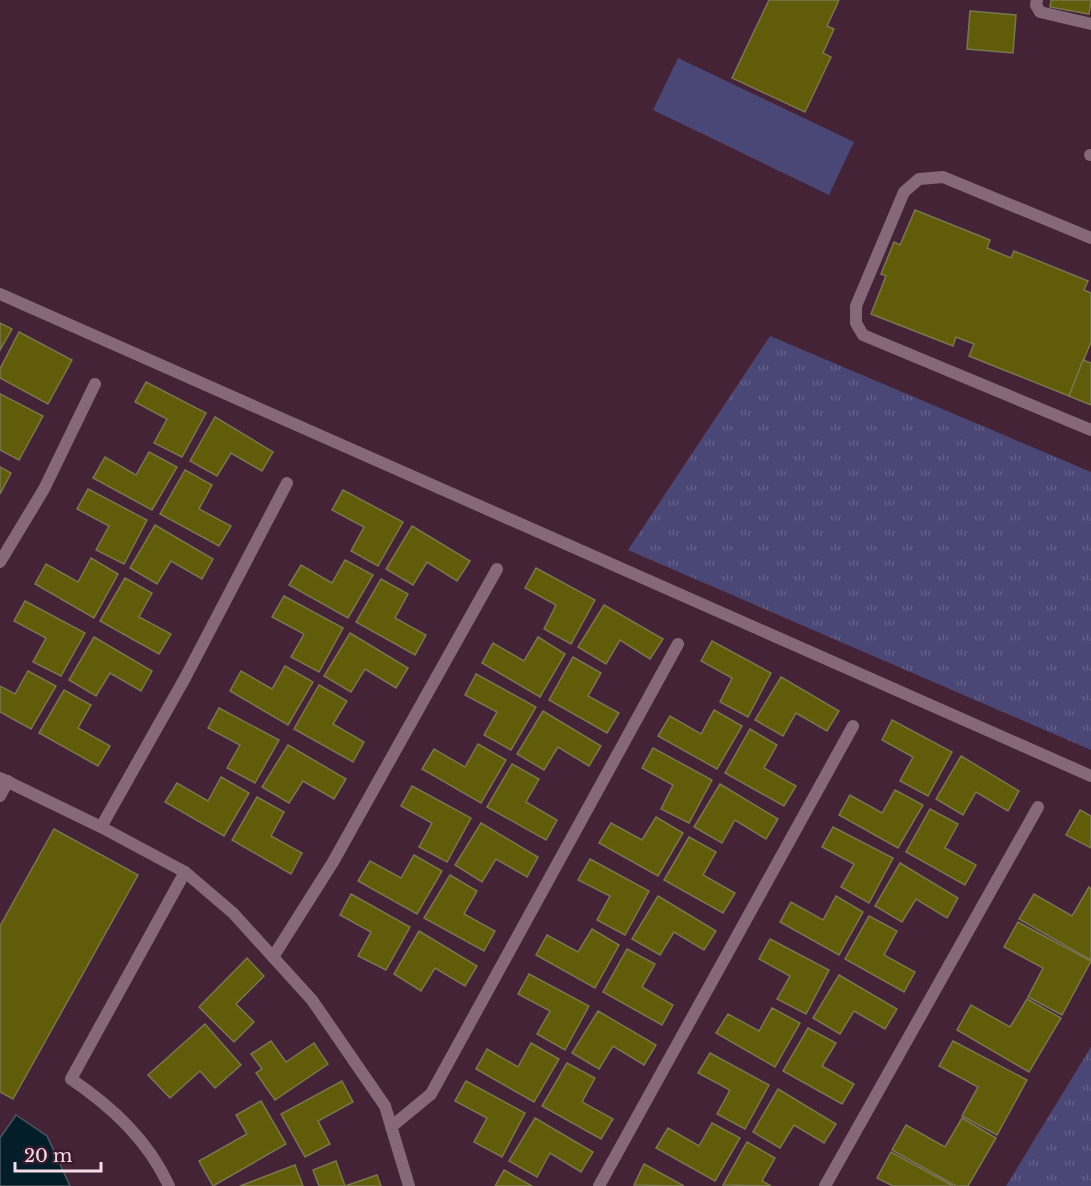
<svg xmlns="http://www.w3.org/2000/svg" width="1091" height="1186" font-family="'Libre Baskerville',serif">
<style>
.grass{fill:url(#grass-tufts)}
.pitch{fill:#4a4675}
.water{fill:#031e28;stroke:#4b5762;stroke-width:1.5}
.building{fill:#605c0a;stroke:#78774e;stroke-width:1.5}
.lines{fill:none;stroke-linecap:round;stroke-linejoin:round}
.street{stroke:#866978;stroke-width:12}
</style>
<defs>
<pattern id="grass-tufts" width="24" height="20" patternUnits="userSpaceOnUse" patternTransform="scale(1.5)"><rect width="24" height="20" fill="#4a4675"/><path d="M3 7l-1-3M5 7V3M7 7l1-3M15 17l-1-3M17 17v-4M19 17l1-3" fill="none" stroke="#656089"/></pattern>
</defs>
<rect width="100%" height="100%" fill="#452336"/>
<g class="grass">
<polygon points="770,336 1091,472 1091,750 628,550"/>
<polygon points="1091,1047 1091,1186 1006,1186"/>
</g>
<polygon class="pitch" points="678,58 854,142 829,195 653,110"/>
<polygon class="water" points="16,1115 47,1136 70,1186 0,1186 0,1138"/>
<g class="building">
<polygon points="769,0 839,0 827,26 834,29 823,53 831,57 805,112 732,78"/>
<polygon points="1051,0 1091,0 1089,14 1050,7"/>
<polygon points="970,11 1016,15 1013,53 967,49"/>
<polygon points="915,210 990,240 987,248 1011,258 1014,251 1088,281 1084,290 1091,293 1091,342 1069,396 969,356 974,344 956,337 953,346 871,314 886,276 881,274 894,242 900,245"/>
<polygon points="0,323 12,329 0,350"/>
<polygon points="19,332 72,360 48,404 0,378 0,369"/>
<polygon points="1083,360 1091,363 1091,405 1069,396"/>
<polygon points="146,382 206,413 182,457 154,443 167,419 135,402"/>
<polygon points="0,394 43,416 19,460 0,450"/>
<polygon points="215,417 273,452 262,471 231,453 217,476 190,461"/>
<polygon points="149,452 177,467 152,510 93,478 105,457 136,475"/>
<polygon points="0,467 11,473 0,494"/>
<polygon points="185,470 212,485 199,509 231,526 219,546 160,514"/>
<polygon points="88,489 147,520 124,564 96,550 109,526 77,509"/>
<polygon points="343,490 403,522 378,566 351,551 364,527 332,510"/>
<polygon points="155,525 213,559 202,579 171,561 157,584 130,568"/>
<polygon points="412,526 470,561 457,581 427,562 413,585 386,569"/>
<polygon points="91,558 118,574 94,618 35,584 46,564 78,582"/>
<polygon points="345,560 373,575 348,618 289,585 301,565 332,583"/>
<polygon points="536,568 595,600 571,644 544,629 556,605 525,588"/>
<polygon points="125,578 152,593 139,617 171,634 159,654 100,621"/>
<polygon points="381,579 408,594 395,618 426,635 415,655 356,622"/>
<polygon points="284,596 343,628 319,672 291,657 304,634 272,617"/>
<polygon points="25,601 85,633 61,676 33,662 46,638 14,621"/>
<polygon points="604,605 663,639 650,659 620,640 606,664 578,647"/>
<polygon points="350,633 408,668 396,688 365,669 351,692 324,676"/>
<polygon points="94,637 152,671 141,691 110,673 96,696 69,680"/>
<polygon points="538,637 565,654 540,697 482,663 493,643 524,661"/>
<polygon points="712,641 771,673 748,717 720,702 732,678 701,661"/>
<polygon points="573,657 601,673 588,696 619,713 607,733 549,700"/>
<polygon points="285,666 313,682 288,725 230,691 241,671 272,689"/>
<polygon points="28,671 56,686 31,729 0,712 0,686 15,694"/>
<polygon points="476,674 536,707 511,750 484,735 497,712 465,695"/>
<polygon points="781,677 839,711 827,731 796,713 783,736 755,720"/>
<polygon points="319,685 347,701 333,724 364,742 353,762 294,729"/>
<polygon points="64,690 91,705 78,728 110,746 98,766 39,733"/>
<polygon points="219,708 279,740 255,783 227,768 240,745 208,728"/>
<polygon points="714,710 742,726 717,769 658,736 670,716 701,734"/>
<polygon points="543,711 601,746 589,766 558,747 544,770 517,754"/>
<polygon points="892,720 952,752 928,796 900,781 913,757 882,740"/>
<polygon points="750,729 777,745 764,768 796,786 784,806 725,773"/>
<polygon points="478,744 506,760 481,803 422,769 434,749 465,767"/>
<polygon points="288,745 346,779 334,799 303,781 289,803 262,787"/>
<polygon points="653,748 712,780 689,823 661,809 673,785 642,768"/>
<polygon points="961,756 1019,791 1008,811 976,792 963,815 936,799"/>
<polygon points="512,764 539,779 526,802 557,820 546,840 487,807"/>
<polygon points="221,777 249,793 224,836 165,802 177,783 208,801"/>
<polygon points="720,784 778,819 766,839 735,820 722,843 694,827"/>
<polygon points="412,786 471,818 447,862 419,847 432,823 401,806"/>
<polygon points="895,790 923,805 898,848 839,815 850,795 882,813"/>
<polygon points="257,797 284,812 271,836 302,853 291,874 232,840"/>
<polygon points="930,809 958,824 945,848 976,865 965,885 906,852"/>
<polygon points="1080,810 1091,816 1091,848 1066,835"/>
<polygon points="656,817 683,833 658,876 599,843 611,823 642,840"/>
<polygon points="481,823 538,857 527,877 496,859 482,882 455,865"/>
<polygon points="833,827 893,858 869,903 841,887 854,864 822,847"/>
<polygon points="54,829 138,875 13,1099 0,1092 0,926"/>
<polygon points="689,837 716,852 703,875 735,893 723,913 664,880"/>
<polygon points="414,855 442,871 417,914 358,881 370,861 401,878"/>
<polygon points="590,859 649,891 625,935 597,920 610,896 578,880"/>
<polygon points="900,863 958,898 947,918 916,899 902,922 875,906"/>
<polygon points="450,875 477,891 464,914 495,931 484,951 424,918"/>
<polygon points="1089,887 1091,889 1091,960 1019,919 1034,894 1072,916"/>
<polygon points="351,894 410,927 386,970 358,956 371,932 340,915"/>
<polygon points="658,896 716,931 704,950 674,932 660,955 632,939"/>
<polygon points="836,896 863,912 839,955 780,922 791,902 823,920"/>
<polygon points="869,916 897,931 884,955 915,972 904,992 845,959"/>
<polygon points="1018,922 1091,961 1062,1015 1028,997 1043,968 1004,947"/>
<polygon points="592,929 619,945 595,988 536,955 547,935 578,952"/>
<polygon points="419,931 477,966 465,986 435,968 421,991 394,974"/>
<polygon points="770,939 829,970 806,1014 777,999 790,976 759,959"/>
<polygon points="627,949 655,964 642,987 673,1005 662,1025 603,992"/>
<polygon points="247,958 264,976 236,1004 254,1022 234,1042 199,1007"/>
<polygon points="529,974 589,1006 565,1050 537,1034 550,1011 518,994"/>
<polygon points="839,975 897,1009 885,1029 854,1011 840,1034 813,1018"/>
<polygon points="1027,999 1061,1018 1029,1072 957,1030 971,1005 1010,1027"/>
<polygon points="772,1008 800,1023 775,1067 716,1033 728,1014 759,1031"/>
<polygon points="598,1011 656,1045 644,1065 613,1046 599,1069 572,1053"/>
<polygon points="205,1024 241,1065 215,1088 200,1071 170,1098 148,1075"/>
<polygon points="808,1028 836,1043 822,1066 854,1084 842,1104 783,1071"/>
<polygon points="271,1041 286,1062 314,1043 328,1064 275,1100 256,1073 262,1069 251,1054"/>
<polygon points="953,1041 1027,1080 997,1135 962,1116 978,1087 939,1066"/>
<polygon points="531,1043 559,1059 534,1102 476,1069 487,1049 518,1067"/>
<polygon points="710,1053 769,1085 745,1129 717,1114 730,1090 698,1073"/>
<polygon points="567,1063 595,1078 582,1102 613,1119 601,1139 542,1106"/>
<polygon points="342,1081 353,1102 318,1121 330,1144 305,1157 281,1114"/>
<polygon points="466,1081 525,1113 502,1157 474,1142 487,1118 455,1101"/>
<polygon points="778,1089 836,1124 824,1143 794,1125 780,1148 753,1132"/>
<polygon points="261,1101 286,1144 213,1186 199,1161 247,1134 236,1115"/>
<polygon points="535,1118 593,1152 581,1172 550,1153 537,1177 509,1161"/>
<polygon points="962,1118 996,1138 968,1186 956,1186 892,1150 906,1125 945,1147"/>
<polygon points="712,1123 740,1138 715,1181 656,1148 668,1128 699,1146"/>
<polygon points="747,1142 775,1158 762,1181 771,1186 723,1185"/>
<polygon points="891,1152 953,1186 893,1186 877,1178"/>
<polygon points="336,1161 345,1186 319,1186 313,1170"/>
<polygon points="644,1164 684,1186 634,1185"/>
<polygon points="295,1165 303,1186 240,1186"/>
<polygon points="504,1170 532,1186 495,1186"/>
<polygon points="377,1175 381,1186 345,1186"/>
</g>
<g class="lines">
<g class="street">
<polyline points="1037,0 1036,5 1040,12 1091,24"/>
<polyline points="1090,155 1091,155"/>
<polyline points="1091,238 943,177 919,179 904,192 856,306 856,323 863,335 1091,430"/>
<polyline points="0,294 1091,776"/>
<polyline points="0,562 44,489 95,384"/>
<polyline points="0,778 101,827 185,872 233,913 312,1000 385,1106 409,1186"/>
<polyline points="0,796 8,781"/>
<polyline points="101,827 185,678 287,483"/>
<polyline points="273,957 333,862 497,569"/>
<polyline points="391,1127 431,1094 678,644"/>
<path d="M169,1186C148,1140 112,1107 71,1079L185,872"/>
<polyline points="599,1186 853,726"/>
<polyline points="825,1186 1038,807"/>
</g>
</g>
<path d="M15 1162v9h86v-9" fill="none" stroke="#f4dde9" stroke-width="3"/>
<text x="24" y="1162" font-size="18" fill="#f4dde9" stroke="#3a192c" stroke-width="4.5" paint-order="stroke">20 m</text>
</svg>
